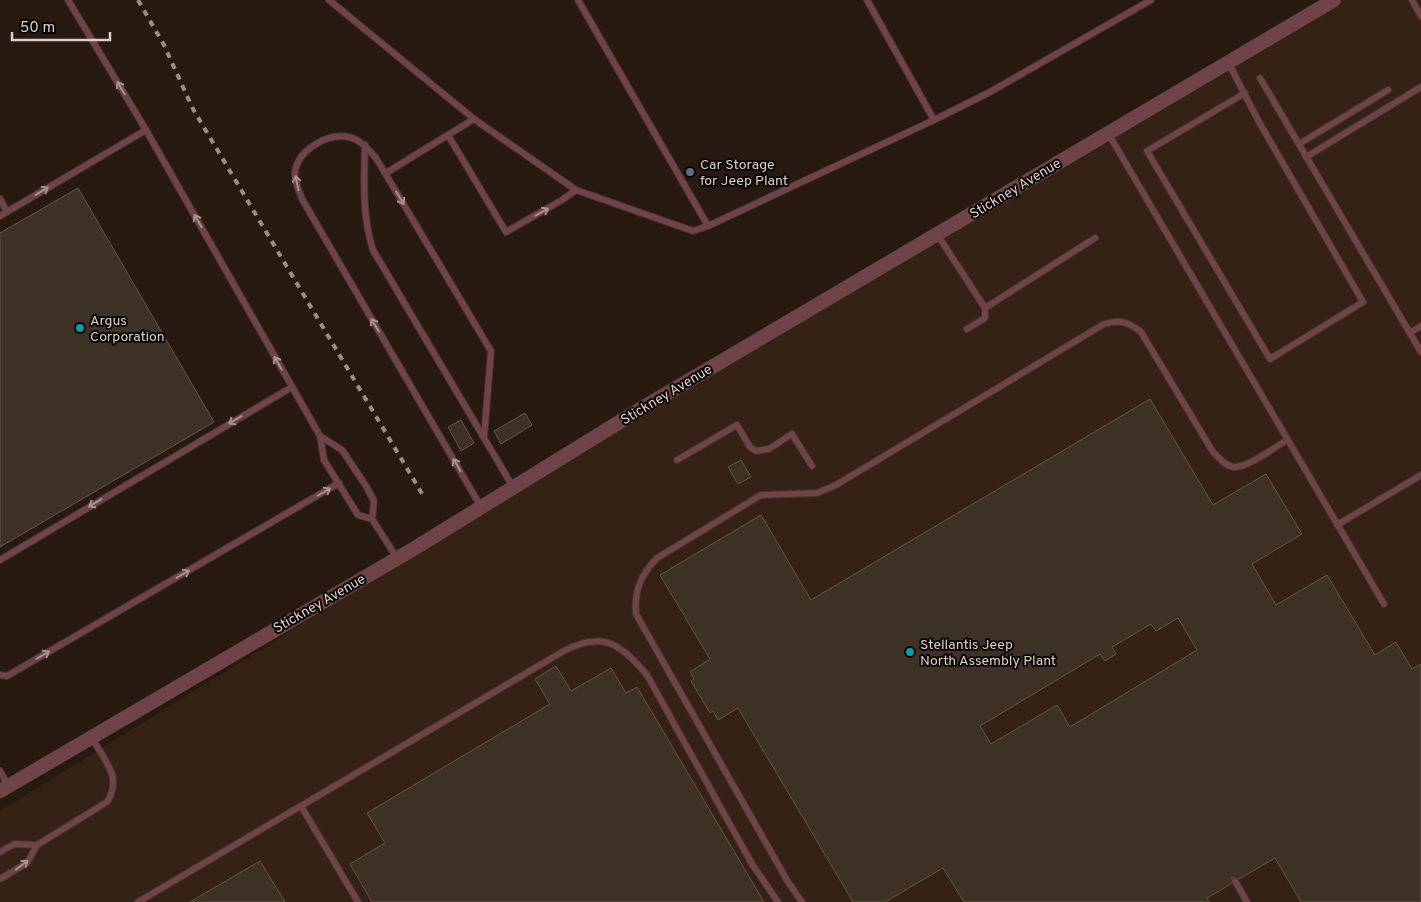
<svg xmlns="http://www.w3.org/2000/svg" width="1421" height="902" font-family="Overpass,sans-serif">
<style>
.built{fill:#352115}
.building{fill:#3e3125;stroke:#65564a;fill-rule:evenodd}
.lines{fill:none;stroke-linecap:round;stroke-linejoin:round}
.service-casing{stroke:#41332b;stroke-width:8}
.tertiary-casing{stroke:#41332b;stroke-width:15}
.service{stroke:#6f4347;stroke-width:6}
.tertiary{stroke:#6f4347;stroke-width:14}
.rail{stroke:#9a8e87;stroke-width:4;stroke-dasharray:6 6;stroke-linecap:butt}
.oneway{stroke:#aa9190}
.service-dot{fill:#5c6f8a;stroke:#0c0604;stroke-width:2}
.culture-dot{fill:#0f9aa8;stroke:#0c0604;stroke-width:2}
.labels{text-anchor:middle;stroke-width:4;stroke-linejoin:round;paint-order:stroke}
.poi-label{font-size:14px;fill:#dbd0cb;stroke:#0c0604;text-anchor:start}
.street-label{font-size:14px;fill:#dbd0cb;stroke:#0c0604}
</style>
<rect width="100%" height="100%" fill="#281911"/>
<polygon class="built" points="1329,0 1421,0 1421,902 0,902 0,811 819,304"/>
<g class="building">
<polygon points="78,188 214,422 0,547 0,233"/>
<path d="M1150,399L1213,505L1266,474L1302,534L1252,564L1276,605L1327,575L1375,655L1396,642L1412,669L1421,664V902H1301L1275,858L1239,879L1232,877L1231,884L1207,898L1209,902H964L943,868L885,902H853L738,708L718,720L713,711L710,713L691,681L694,679L690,672L710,659L660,575L761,515L811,600ZM1178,618L1197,650L1070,727L1057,705L991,744L980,726L1100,654L1105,661L1116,654L1112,647L1151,624L1156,631Z"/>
<polygon points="525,413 532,425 501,444 494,431"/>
<polygon points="461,420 474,443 461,451 448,427"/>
<polygon points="741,460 751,477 738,484 728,467"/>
<polygon points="556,666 571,691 611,668 626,693 637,687 764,902 372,902 350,864 385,843 367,813 550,704 535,679"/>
<polygon points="260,861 285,902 190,902"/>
</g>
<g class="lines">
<g class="service-casing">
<g id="service">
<polyline points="68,0 146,130 320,436 324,460 358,515 372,519"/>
<polyline points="329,0 474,119 576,190 693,231 708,226 934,120 990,92 1151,0"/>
<polyline points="578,0 708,226"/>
<polyline points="867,0 934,120"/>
<polyline points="1412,0 1421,16"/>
<polyline points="1228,62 1259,122 1363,302 1270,359 1147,151 1245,93"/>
<polyline points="1260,78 1421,352"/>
<polyline points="1108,133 1384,604"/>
<polyline points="448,135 506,232 562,200 576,190"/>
<polyline points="1299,144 1388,90"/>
<path d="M365,145C364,181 362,216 373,250L484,438"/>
<polyline points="1306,157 1421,87"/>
<polyline points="386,173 474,119"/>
<polyline points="0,199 7,212"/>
<polyline points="0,216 146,130"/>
<polyline points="937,234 985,308 1095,238"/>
<polyline points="967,329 985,318 985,308"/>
<polyline points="1410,333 1421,326"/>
<polyline points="320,436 342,450 366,486 374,501 372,519 397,558"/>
<polyline points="677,460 737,425 750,447 756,451 769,449 792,434 812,466"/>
<path d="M481,507L302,199C299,191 294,181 295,172C298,150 327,133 348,137C360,139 368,149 376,158L491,351L484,438L513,487"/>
<polyline points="1337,525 1421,475"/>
<polyline points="0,560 292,387"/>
<polyline points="0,675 7,676 339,483"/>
<polyline points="0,771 8,786"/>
<polyline points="301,806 358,902"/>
<polyline points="0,852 14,844 37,845"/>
<path d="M0,879L27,863L37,845L107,802C123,777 104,760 92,738"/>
<polyline points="1235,881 1247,902"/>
<path d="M138,902L562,652C603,630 619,643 647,675L752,864L778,902"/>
<path d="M802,902L788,882L636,614C634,590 641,575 657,558L761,495L817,493L836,485L1104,324C1120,319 1128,322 1141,332L1213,452C1219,458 1226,467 1235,467C1249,467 1275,447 1287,440"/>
</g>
</g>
<g class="tertiary-casing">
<polyline id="tertiary" points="0,791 415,548 639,410 1334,0"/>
</g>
<use href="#service" class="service"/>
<use href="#tertiary" class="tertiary"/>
<polyline class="rail" points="138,0 164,45 193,109 424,497"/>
</g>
<defs><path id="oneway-shaft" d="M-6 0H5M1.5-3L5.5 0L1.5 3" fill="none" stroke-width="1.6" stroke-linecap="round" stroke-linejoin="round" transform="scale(1.25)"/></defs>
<g class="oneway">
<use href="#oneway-shaft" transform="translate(121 88) rotate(-121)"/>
<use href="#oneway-shaft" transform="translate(297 183) rotate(-101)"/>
<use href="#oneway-shaft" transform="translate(42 191) rotate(-31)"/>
<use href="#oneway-shaft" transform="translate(400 198) rotate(59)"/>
<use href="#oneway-shaft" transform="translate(542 212) rotate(-29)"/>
<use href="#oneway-shaft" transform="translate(198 221) rotate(-120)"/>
<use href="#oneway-shaft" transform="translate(375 325) rotate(-121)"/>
<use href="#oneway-shaft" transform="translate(278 363) rotate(-120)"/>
<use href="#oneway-shaft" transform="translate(235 420) rotate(149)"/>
<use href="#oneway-shaft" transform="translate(457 465) rotate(-120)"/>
<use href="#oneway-shaft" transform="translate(324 492) rotate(-30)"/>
<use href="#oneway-shaft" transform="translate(95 503) rotate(149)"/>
<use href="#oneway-shaft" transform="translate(183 574) rotate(-30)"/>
<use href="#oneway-shaft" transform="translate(43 655) rotate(-30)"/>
<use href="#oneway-shaft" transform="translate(22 865) rotate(-37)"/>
</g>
<circle class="service-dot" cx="690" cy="172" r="5"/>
<g class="culture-dot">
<circle cx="80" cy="328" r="5"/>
<circle cx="910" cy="652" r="5"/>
</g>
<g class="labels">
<g class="poi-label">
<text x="700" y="169">Car Storage<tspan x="700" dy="16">for Jeep Plant</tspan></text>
<text x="90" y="325">Argus<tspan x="90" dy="16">Corporation</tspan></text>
<text x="920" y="649">Stellantis Jeep<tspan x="920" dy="16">North Assembly Plant</tspan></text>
</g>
<g class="street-label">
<text transform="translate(1015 188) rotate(-31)" y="5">Stickney Avenue</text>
<text transform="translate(666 394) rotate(-31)" y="5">Stickney Avenue</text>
<text transform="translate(319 603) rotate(-30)" y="5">Stickney Avenue</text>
</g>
</g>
<path d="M12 32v8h98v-8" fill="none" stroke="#dbd0cb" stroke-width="2.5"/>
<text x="20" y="32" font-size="15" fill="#dbd0cb" stroke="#0c0604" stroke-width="4" paint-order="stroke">50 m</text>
</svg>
